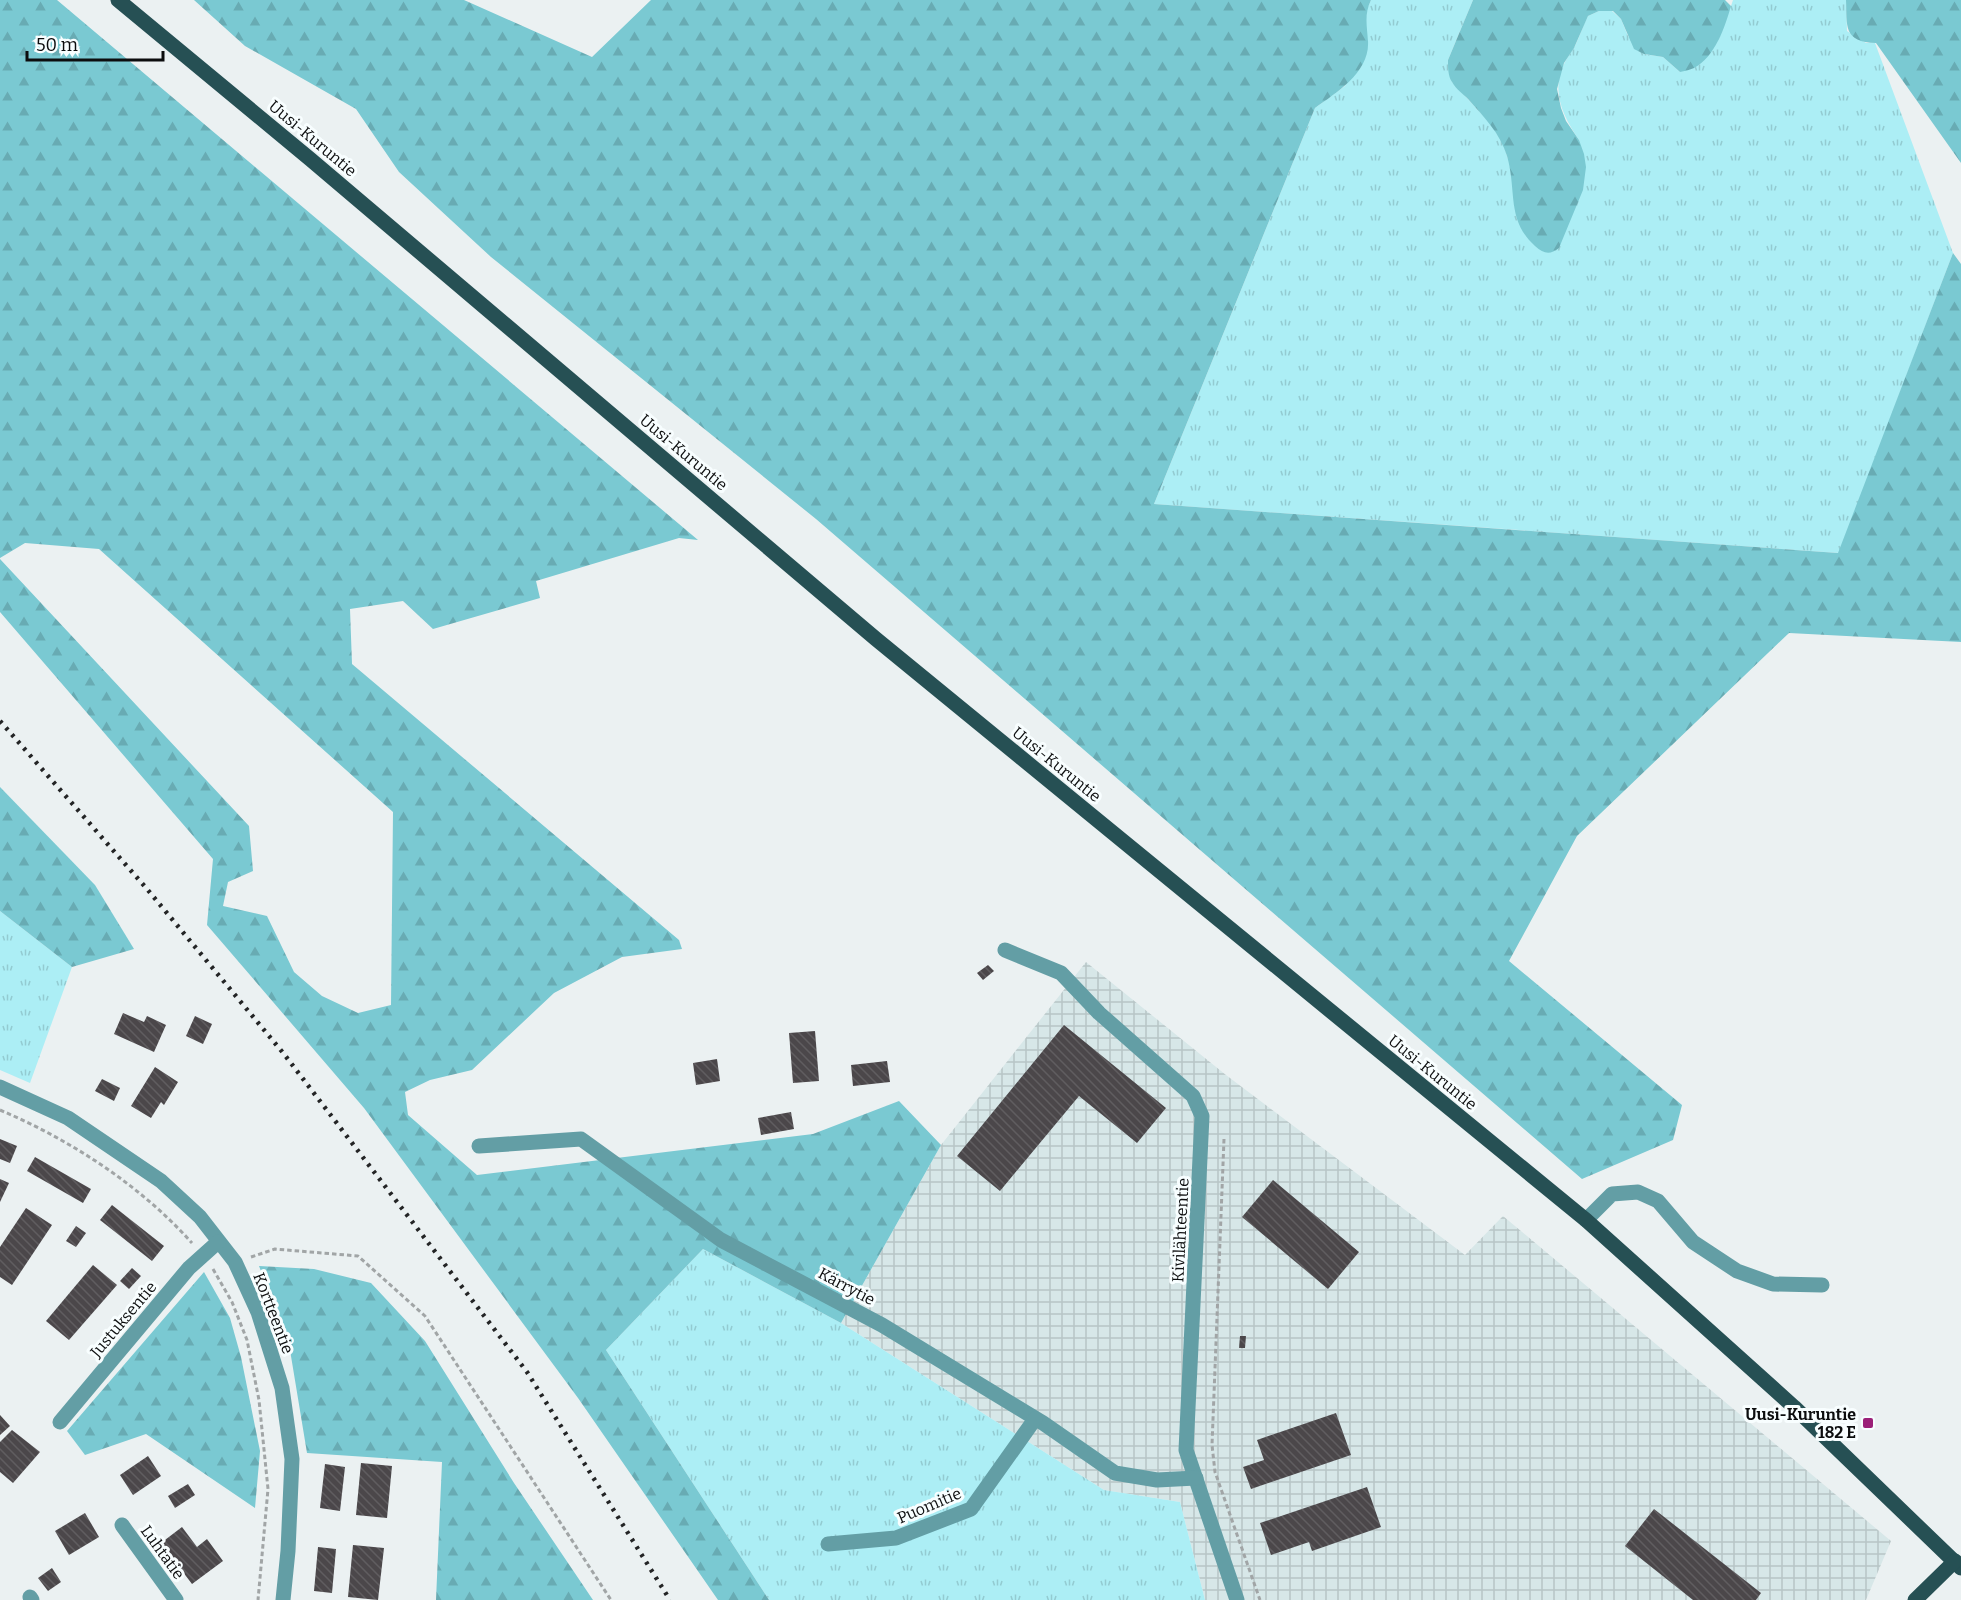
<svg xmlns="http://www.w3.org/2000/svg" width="1961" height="1600" font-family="Bitter,serif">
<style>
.industrial{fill:url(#industrial-grid)}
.grass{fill:url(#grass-tufts)}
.forest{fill:url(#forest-firs)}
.building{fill:url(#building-back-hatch)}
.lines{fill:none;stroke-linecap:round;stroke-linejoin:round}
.path{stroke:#a1a5a6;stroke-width:3;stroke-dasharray:4.5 3;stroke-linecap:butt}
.minor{stroke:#639ea5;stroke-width:15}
.major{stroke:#265054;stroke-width:15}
.rail{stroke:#232425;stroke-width:4.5;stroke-dasharray:3 6;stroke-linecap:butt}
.poi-dot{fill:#9b2078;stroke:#f8feff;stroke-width:2}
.labels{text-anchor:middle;stroke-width:6;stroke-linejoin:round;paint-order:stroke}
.street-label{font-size:16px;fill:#0c0d0e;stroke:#f8feff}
.poi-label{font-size:16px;font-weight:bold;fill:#0c0d0e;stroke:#f8feff;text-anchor:end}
</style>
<defs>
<pattern id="industrial-grid" width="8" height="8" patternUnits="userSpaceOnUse" patternTransform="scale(1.5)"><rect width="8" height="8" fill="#d7e7e8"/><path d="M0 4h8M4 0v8" fill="none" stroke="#b7c5c6"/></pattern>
<pattern id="grass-tufts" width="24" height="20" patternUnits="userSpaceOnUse" patternTransform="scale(1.5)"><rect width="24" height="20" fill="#aceef5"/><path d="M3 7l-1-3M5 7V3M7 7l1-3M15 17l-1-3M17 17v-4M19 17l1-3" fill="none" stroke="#93cbd1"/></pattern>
<pattern id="forest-firs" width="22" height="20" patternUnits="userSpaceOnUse" patternTransform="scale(1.5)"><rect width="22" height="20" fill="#7ac9d2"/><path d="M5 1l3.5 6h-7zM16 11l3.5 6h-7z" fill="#68abb3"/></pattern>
<pattern id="building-back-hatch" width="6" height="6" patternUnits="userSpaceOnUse" patternTransform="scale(1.5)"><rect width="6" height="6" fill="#4b474a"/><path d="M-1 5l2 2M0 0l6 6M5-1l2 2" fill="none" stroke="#605d60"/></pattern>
</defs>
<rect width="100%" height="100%" fill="#ebf1f2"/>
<polygon class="industrial" points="1086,962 1226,1075 1465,1255 1503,1216 1891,1541 1866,1600 1205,1600 1180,1502 1104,1490 841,1323 941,1145"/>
<g class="grass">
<path d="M1371,0H1473L1448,60L1452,82L1490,123L1503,143L1508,159L1579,140C1563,116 1550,91 1565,62C1568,56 1572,51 1575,46C1580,36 1583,25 1588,16L1599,11H1612L1621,19L1628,36L1644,54L1663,57L1680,72L1731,6L1733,0H1846L1847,31L1866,43H1875L1953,253L1839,553L1154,504L1315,108L1345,86L1368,43L1365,25L1367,9Z"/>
<polygon points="0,911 72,967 30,1083 0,1070"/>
<polygon points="703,1249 841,1323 1104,1490 1180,1502 1205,1600 769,1600 606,1350"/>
</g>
<g class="forest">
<polygon points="0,0 57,0 698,540 679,538 536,581 540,598 433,629 403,601 350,609 352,664 679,940 682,949 622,957 554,993 472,1070 430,1080 405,1092 408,1115 477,1175 813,1134 899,1101 941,1145 841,1323 703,1249 606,1350 769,1600 718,1600 578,1398 364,1108 207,925 213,859 0,612 0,559 249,826 253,871 228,882 223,906 267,916 294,972 322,996 358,1013 391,1005 393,812 99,549 25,543 0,558"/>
<path d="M194,0H464L592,57L651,0H1371C1364,14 1367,26 1368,41C1370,72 1337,92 1315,108L1154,504L1838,553L1953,253L1961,264V642L1789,633L1577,836L1509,961L1682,1105L1673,1140L1582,1179L816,519L491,257L399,172L356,109L245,46Z"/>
<path d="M1473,0H1725L1731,6C1725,27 1715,57 1694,68C1690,70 1684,71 1680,72L1663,57L1644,54L1634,49L1621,19L1613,11H1599L1588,16L1574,48L1564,63L1557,89L1561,108L1566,121L1579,140L1584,154L1586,167L1583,190L1559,248C1550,255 1544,254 1535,246C1506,220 1517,190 1507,156C1500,133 1484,117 1468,99C1463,94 1456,89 1452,82C1448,76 1448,68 1448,60Z"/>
<path d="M1846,0H1961V163L1876,43C1843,42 1847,26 1846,0Z"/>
<polygon points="0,787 95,885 134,949 72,967 0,911"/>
<polygon points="259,1266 314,1269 371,1283 425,1341 514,1483 593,1600 436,1600 442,1462 307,1453 289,1344"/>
<polygon points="204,1272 230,1318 241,1357 260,1451 255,1508 146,1434 85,1455 67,1431"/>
</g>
<g class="building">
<polygon points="988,965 994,971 983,980 977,973"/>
<polygon points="123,1013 144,1022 147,1016 166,1025 154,1052 114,1034"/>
<polygon points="195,1016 212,1024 203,1044 186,1036"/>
<polygon points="1064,1025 1166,1108 1137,1143 1079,1096 1000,1191 957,1156"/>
<polygon points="815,1031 819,1081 793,1083 789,1033"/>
<polygon points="717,1059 720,1081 696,1085 693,1063"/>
<polygon points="887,1061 890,1082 853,1086 851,1065"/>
<polygon points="155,1067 178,1082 164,1105 161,1102 151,1118 131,1106"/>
<polygon points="102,1079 120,1088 114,1101 95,1091"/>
<polygon points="791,1112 794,1129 761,1135 758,1118"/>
<polygon points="0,1139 17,1146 10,1163 0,1159"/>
<polygon points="35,1157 91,1189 83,1203 27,1171"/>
<polygon points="0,1179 9,1183 0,1202"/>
<polygon points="1273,1180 1359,1252 1328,1289 1242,1217"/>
<polygon points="112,1205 164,1246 152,1261 100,1220"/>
<polygon points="26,1208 52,1225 12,1285 0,1277 0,1247"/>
<polygon points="76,1226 86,1233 76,1247 66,1241"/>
<polygon points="93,1265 117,1285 69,1340 46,1321"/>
<polygon points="132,1268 141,1276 129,1289 120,1281"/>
<polygon points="1240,1336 1246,1336 1245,1348 1239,1348"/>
<polygon points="1336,1413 1351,1455 1251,1489 1243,1467 1264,1460 1257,1440"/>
<polygon points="0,1415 10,1426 0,1435"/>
<polygon points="12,1430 40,1452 13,1483 0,1472 0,1442"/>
<polygon points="148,1456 161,1476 133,1495 120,1475"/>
<polygon points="361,1463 392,1466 387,1518 356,1515"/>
<polygon points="325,1464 345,1467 340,1511 320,1508"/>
<polygon points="188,1484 195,1495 175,1508 168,1496"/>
<polygon points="1367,1487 1381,1527 1312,1551 1309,1542 1271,1555 1260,1523"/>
<polygon points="1654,1509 1761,1593 1756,1600 1693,1600 1625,1546"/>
<polygon points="85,1513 99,1537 69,1555 55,1531"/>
<polygon points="182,1527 197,1547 207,1539 223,1561 192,1584 161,1543"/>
<polygon points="353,1545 384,1548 378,1600 348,1597"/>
<polygon points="318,1547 336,1549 332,1593 314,1591"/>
<polygon points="52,1568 61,1582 48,1591 38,1578"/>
</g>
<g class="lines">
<g class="path">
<path d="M0,1110C71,1140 141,1186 192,1243"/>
<polyline points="1224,1139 1212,1445 1215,1472 1260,1600"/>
<polyline points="251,1257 275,1249 358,1256 425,1316 611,1600"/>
<polyline points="213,1269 232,1302 247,1340 259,1400 268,1489 258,1600"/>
</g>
<g class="minor">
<polyline points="1005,950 1061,973 1099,1013 1193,1096 1202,1116 1186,1450 1237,1600"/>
<polyline points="0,1087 68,1118 161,1181 200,1217 235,1262 258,1312 282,1388 292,1459 288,1551 283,1600"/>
<polyline points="479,1146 581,1139 721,1240 882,1325 1043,1423 1115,1473 1157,1480 1196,1478"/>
<polyline points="1586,1220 1612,1194 1638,1192 1658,1201 1693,1242 1737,1271 1773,1284 1822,1285"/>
<polyline points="60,1422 189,1268 218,1242"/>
<polyline points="122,1525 176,1600"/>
<polyline points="828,1544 896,1538 971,1509 1035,1419"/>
<polyline points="30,1597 32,1600"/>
</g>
<g class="major">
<polyline points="118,0 310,159 876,639 1586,1220 1794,1407 1961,1568"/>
<polyline points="1915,1600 1955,1561"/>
</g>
<polyline class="rail" points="0,721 147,889 284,1054 527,1372 670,1600"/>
</g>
<rect class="poi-dot" x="1862" y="1417" width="12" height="12" rx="3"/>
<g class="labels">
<g class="street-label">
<text transform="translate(313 138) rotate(40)" y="6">Uusi-Kuruntie</text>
<text transform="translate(684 452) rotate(40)" y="6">Uusi-Kuruntie</text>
<text transform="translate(1057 764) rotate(39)" y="6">Uusi-Kuruntie</text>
<text transform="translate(1433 1072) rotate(39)" y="6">Uusi-Kuruntie</text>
<text transform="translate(1180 1230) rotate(-87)" y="6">Kivilähteentie</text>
<text transform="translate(847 1286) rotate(28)" y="6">Kärrytie</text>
<text transform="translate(274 1313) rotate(69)" y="6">Kortteentie</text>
<text transform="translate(123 1319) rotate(-50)" y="6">Justuksentie</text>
<text transform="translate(929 1505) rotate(-23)" y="6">Puomitie</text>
<text transform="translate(163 1552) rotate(54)" y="6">Luhtatie</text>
</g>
<g class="poi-label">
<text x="1856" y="1420">Uusi-Kuruntie<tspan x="1856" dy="18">182 E</tspan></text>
</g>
</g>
<path d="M27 51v9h136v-9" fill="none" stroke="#0c0d0e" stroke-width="3"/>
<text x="36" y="51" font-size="18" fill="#0c0d0e" stroke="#f8feff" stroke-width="4.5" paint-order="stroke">50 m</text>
</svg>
